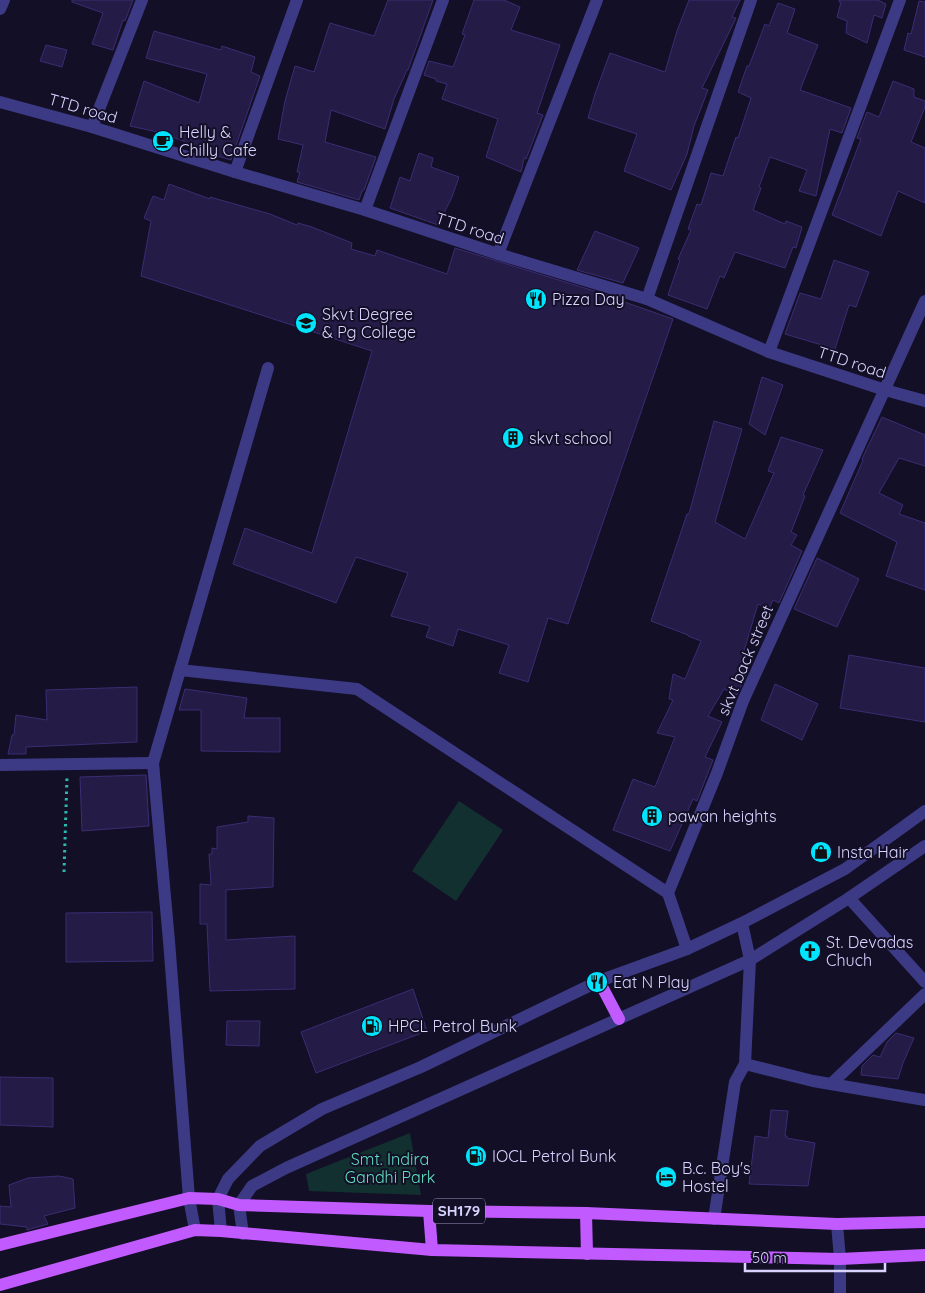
<svg xmlns="http://www.w3.org/2000/svg" width="925" height="1293" font-family="Quicksand,sans-serif">
<style>
.green{fill:#12302f}
.building{fill:#241b47;stroke:#3b2d73}
.lines{fill:none;stroke-linecap:round;stroke-linejoin:round}
.path{stroke:#2fb8b0;stroke-width:3;stroke-dasharray:2.5 4;stroke-linecap:butt}
.minor{stroke:#3d3a85;stroke-width:12}
.major{stroke:#c25bff;stroke-width:12}
.labels{text-anchor:middle;stroke-width:4;stroke-linejoin:round;paint-order:stroke}
.shield{fill:#130f26;stroke:#9e99be;stroke-width:1}
.shield-label{font-size:15px;font-weight:bold;fill:#d9d4ff}
.street-label{font-size:16px;fill:#d9d4ff;stroke:#130f26}
.poi-label{font-size:16px;fill:#d9d4ff;stroke:#130f26;text-anchor:start}
.park-label{font-size:16px;fill:#5fe0c0;stroke:#130f26}
</style>
<rect width="100%" height="100%" fill="#130f26"/>
<g class="green">
<polygon points="459,801 503,830 456,901 412,871"/>
<polygon points="410,1133 421,1195 309,1191 306,1174"/>
</g>
<g class="building">
<polygon points="72,0 133,0 125,21 123,20 113,50 92,44 103,13 72,2"/>
<polygon points="388,0 433,0 408,70 407,70 394,99 385,129 331,110 325,142 376,157 364,190 362,191 359,200 297,182 300,172 297,172 303,145 278,139 285,101 295,66 314,72 330,23 374,36"/>
<polygon points="474,0 504,0 520,7 511,30 560,45 537,113 543,115 526,159 524,158 521,172 486,157 498,119 442,99 447,84 436,81 436,79 424,75 429,61 453,67 465,35 462,34"/>
<polygon points="689,0 740,0 732,17 736,18 702,88 708,90 694,126 687,154 671,190 624,171 637,134 588,118 595,94 610,53 665,72 677,31"/>
<polygon points="839,0 878,0 886,4 882,18 874,15 867,43 846,33 847,21 837,17 841,2 839,2"/>
<polygon points="919,1 925,2 925,57 904,50 908,33 911,34"/>
<polygon points="778,3 795,9 787,33 818,45 800,90 851,108 842,133 830,129 816,196 799,191 807,170 770,157 759,187 761,188 753,210 785,224 786,221 802,227 796,248 793,247 785,268 735,252 724,278 720,276 707,309 668,295 680,260 678,259 691,230 688,229 697,204 701,205 711,173 723,176 736,137 738,138 751,98 738,92 747,66 749,66 765,24 769,26"/>
<polygon points="154,31 221,50 222,46 255,57 251,72 260,76 231,160 187,147 188,143 162,133 130,126 144,81 199,103 207,74 146,58"/>
<polygon points="46,45 67,50 62,67 40,61"/>
<polygon points="893,81 914,89 914,97 925,101 925,107 911,142 925,148 925,203 898,191 881,236 832,215 861,139 857,138 867,112 879,117"/>
<polygon points="419,153 433,158 431,167 459,177 452,197 438,225 390,208 400,177 410,181"/>
<polygon points="169,184 210,199 210,197 270,214 297,225 298,223 312,227 352,243 351,249 375,256 377,250 447,274 455,248 617,298 616,299 673,319 568,624 548,618 528,682 499,673 509,645 458,629 453,646 426,637 430,626 391,616 408,573 356,557 336,603 233,564 245,528 312,553 372,351 141,276 151,221 144,218 153,196 164,200"/>
<polygon points="595,231 639,248 623,283 577,270"/>
<polygon points="834,260 869,272 856,307 849,305 835,349 785,334 800,293 821,299"/>
<polygon points="762,377 783,385 765,435 749,424"/>
<polygon points="882,417 925,435 925,466 899,458 879,493 903,505 899,514 925,523 925,590 886,576 897,542 840,513 863,460 862,459"/>
<polygon points="714,421 742,429 715,522 745,539 774,473 768,471 781,437 823,450 803,495 805,496 791,532 797,535 791,545 802,551 779,603 773,600 769,609 758,604 740,664 746,667 746,669 748,670 737,695 724,689 708,716 722,722 705,757 713,760 697,801 693,799 670,851 613,830 633,779 655,787 675,737 657,733 673,700 669,699 673,674 685,679 701,641 688,636 688,635 651,621 687,514 689,514"/>
<polygon points="817,558 859,579 837,627 794,609"/>
<polygon points="849,655 925,668 925,722 840,708"/>
<polygon points="775,684 818,704 802,740 761,720"/>
<polygon points="137,687 137,742 26,747 26,754 8,754 12,735 14,735 16,715 47,720 46,690"/>
<polygon points="185,689 247,698 244,718 280,718 280,752 201,751 201,710 179,710"/>
<polygon points="146,775 149,826 82,831 80,777"/>
<polygon points="248,816 274,818 273,887 226,890 226,940 295,936 295,989 210,991 207,924 200,924 200,884 211,885 209,854 212,854 212,848 217,849 217,827 248,822"/>
<polygon points="152,912 153,961 66,962 66,913"/>
<polygon points="413,989 427,1031 316,1073 301,1032"/>
<polygon points="227,1021 260,1021 259,1046 226,1045"/>
<polygon points="896,1033 914,1038 903,1063 898,1079 861,1075 862,1066 873,1055 880,1057 887,1042"/>
<polygon points="0,1077 53,1078 53,1127 0,1125"/>
<polygon points="771,1110 788,1111 785,1136 787,1136 787,1138 815,1143 808,1186 749,1184 755,1136 768,1138"/>
<polygon points="59,1176 73,1179 75,1208 44,1216 48,1224 27,1230 27,1227 0,1224 0,1206 11,1207 9,1185 28,1178"/>
</g>
<g class="lines">
<polyline class="path" points="64,872 67,777"/>
<g class="minor">
<polyline points="0,9 4,0"/>
<polyline points="0,102 92,127 235,172 365,210 498,254 647,299 769,352 885,390 925,401"/>
<polyline points="92,127 142,0"/>
<polyline points="235,172 297,0"/>
<polyline points="365,210 443,0"/>
<polyline points="498,254 597,0"/>
<polyline points="647,299 751,0"/>
<polyline points="769,352 900,0"/>
<polyline points="180,670 357,689 668,893"/>
<polyline points="0,765 153,763"/>
<polyline points="849,898 925,982"/>
<polyline points="687,949 668,893 717,773 743,701 925,301"/>
<polyline points="745,1064 813,1081 925,1100"/>
<polyline points="831,1084 925,994"/>
<polyline points="714,1219 735,1082 745,1064 750,960 742,923"/>
<polyline points="837,1224 840,1259 840,1293"/>
<polyline points="195,1230 189,1198 169,941 153,763 268,368"/>
<polyline points="221,1231 218,1199 228,1179 260,1146 322,1109 421,1067 599,981 687,949 742,923 845,869 925,811"/>
<polyline points="243,1234 239,1205 252,1186 286,1168 750,960 849,898 925,846"/>
</g>
<g class="major">
<polyline points="599,981 619,1019"/>
<polyline points="429,1211 432,1250"/>
<polyline points="586,1213 587,1254"/>
<polyline points="0,1245 189,1198 218,1199 239,1205 429,1211 586,1213 837,1224 925,1222"/>
<polyline points="0,1285 195,1230 221,1231 432,1250 840,1259 925,1255"/>
</g>
</g>
<defs>
<g id="cafe-disc" transform="scale(1.125)"><circle r="9.5" fill="#00e5ff" stroke="#130f26"/><path d="M-5.5-4.5H6V0H3Q3 3.5 0 3.5H-2.5Q-5.5 3.5-5.5 0ZM3-3.2v2h1.7v-2ZM-6 4.5H4V6H-6Z" fill="#111"/></g>
<g id="restaurant-disc" transform="scale(1.125)"><circle r="9.5" fill="#00e5ff" stroke="#130f26"/><path d="M-5-6h1v4h1v-4h1v4h1v-4h1v5L-1.5 .5V6h-2V.5L-5-1ZM5-6V6H3V1.5H1.5Q1.5-4 5-6Z" fill="#111"/></g>
<g id="university-disc" transform="scale(1.125)"><circle r="9.5" fill="#00e5ff" stroke="#130f26"/><path d="M0-5L7-2L0 1L-7-2ZM-4 1L0 2.5L4 1V4Q0 6-4 4Z" fill="#111"/></g>
<g id="building-disc" transform="scale(1.125)"><circle r="9.5" fill="#00e5ff" stroke="#130f26"/><path d="M-4-6H4V6H1V3H-1V6H-4ZM-2.5-4.3h1.7v1.8h-1.7ZM.8-4.3h1.7v1.8H.8ZM-2.5-1h1.7V.8h-1.7ZM.8-1h1.7V.8H.8Z" fill="#111"/></g>
<g id="shop-disc" transform="scale(1.125)"><circle r="9.5" fill="#00e5ff" stroke="#130f26"/><path d="M-5-2.5h2.3a2.7 3.5 0 0 1 5.4 0H5L5.5 6h-11ZM-1.5-2.5h3a1.5 2.3 0 0 0-3 0Z" fill="#111"/></g>
<g id="church-disc" transform="scale(1.125)"><circle r="9.5" fill="#00e5ff" stroke="#130f26"/><path d="M-1.2-6h2.4v3.5h3.3v2.4h-3.3V6h-2.4V-.1h-3.3v-2.4h3.3Z" fill="#111"/></g>
<g id="fuel-disc" transform="scale(1.125)"><circle r="9.5" fill="#00e5ff" stroke="#130f26"/><path d="M-5.5-6h7V0h2V4h1.3V-2.5L3-4.5l.8-.8L6-3V5H2.5V1h-1V6h-7ZM-4.2-4.7v3.2H.2V-4.7Z" fill="#111"/></g>
<g id="hotel-disc" transform="scale(1.125)"><circle r="9.5" fill="#00e5ff" stroke="#130f26"/><path d="M-6-4.5h1.5V1H6V5H4.5V3h-9V5H-6ZM-4 0a1.8 1.8 0 1 1 3.6 0ZM.5 0V-2.5h3Q6-2.5 6 0Z" fill="#111"/></g>
</defs>
<g fill-rule="evenodd">
<use href="#cafe-disc" x="163" y="141"/>
<use href="#restaurant-disc" x="536" y="299"/>
<use href="#university-disc" x="306" y="323"/>
<use href="#building-disc" x="513" y="438"/>
<use href="#building-disc" x="652" y="816"/>
<use href="#shop-disc" x="821" y="852"/>
<use href="#church-disc" x="810" y="951"/>
<use href="#restaurant-disc" x="597" y="982"/>
<use href="#fuel-disc" x="372" y="1026"/>
<use href="#fuel-disc" x="476" y="1156"/>
<use href="#hotel-disc" x="666" y="1177"/>
</g>
<g class="labels">
<rect class="shield" x="433" y="1198.5" width="52" height="25" rx="4"/>
<g class="shield-label">
<text x="459" y="1216">SH179</text>
</g>
<g class="street-label">
<text transform="translate(83 108) rotate(16)" y="6">TTD road</text>
<text transform="translate(470 228) rotate(18)" y="6">TTD road</text>
<text transform="translate(852 362) rotate(18)" y="6">TTD road</text>
<text transform="translate(745 660) rotate(-67)" y="6">skvt back street</text>
</g>
<g class="poi-label">
<text x="179" y="138">Helly &amp;<tspan x="179" dy="18">Chilly Cafe</tspan></text>
<text x="552" y="305">Pizza Day</text>
<text x="322" y="320">Skvt Degree<tspan x="322" dy="18">&amp; Pg College</tspan></text>
<text x="529" y="444">skvt school</text>
<text x="668" y="822">pawan heights</text>
<text x="837" y="858">Insta Hair</text>
<text x="826" y="948">St. Devadas<tspan x="826" dy="18">Chuch</tspan></text>
<text x="613" y="988">Eat N Play</text>
<text x="388" y="1032">HPCL Petrol Bunk</text>
<text x="492" y="1162">IOCL Petrol Bunk</text>
<text x="682" y="1174">B.c. Boy's<tspan x="682" dy="18">Hostel</tspan></text>
</g>
<g class="park-label">
<text x="390" y="1165">Smt. Indira<tspan x="390" dy="18">Gandhi Park</tspan></text>
</g>
</g>
<path d="M745 1263v8h140v-8" fill="none" stroke="#d9d4ff" stroke-width="2.5"/>
<text x="752" y="1263" font-size="15" fill="#d9d4ff" stroke="#130f26" stroke-width="4" paint-order="stroke">50 m</text>
</svg>
